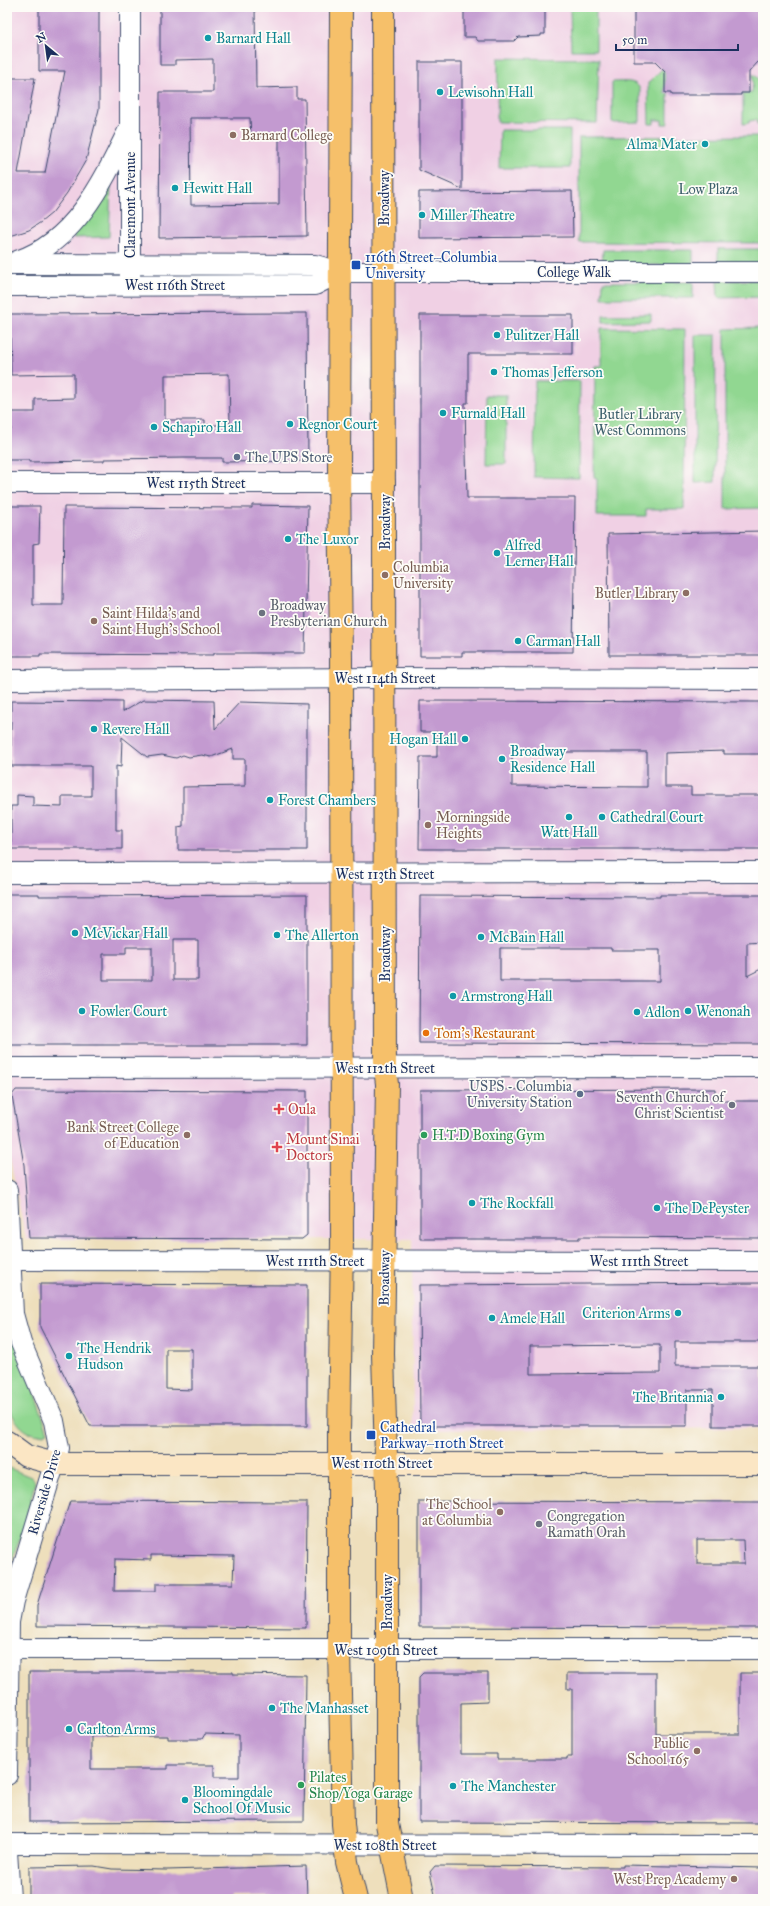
<svg xmlns="http://www.w3.org/2000/svg" width="770" height="1906" font-family="'IM FELL Great Primer',serif">
<style>
.built{fill:#f0d0e4}
.green{fill:#91d791;stroke:#568378}
.building{fill:#c39ad0;fill-rule:evenodd}
.lines{fill:none;stroke-linecap:round;stroke-linejoin:round}
.street-casing{stroke:#3b496c;stroke-width:22}
.secondary-casing{stroke:#3b496c;stroke-width:24}
.primary-casing{stroke:#3b496c;stroke-width:24}
.street{stroke:#fff;stroke-width:20}
.secondary{stroke:#fbe6c4;stroke-width:22}
.primary{stroke:#f6c06b;stroke-width:22}
.culture-dot{fill:#0f9aa8;stroke:#fdfcf7;stroke-width:1.5}
.education-dot{fill:#8d6e63;stroke:#fdfcf7;stroke-width:1.5}
.transit-dot{fill:#1a4fb4;stroke:#fdfcf7;stroke-width:1.5}
.service-dot{fill:#5c6f8a;stroke:#fdfcf7;stroke-width:1.5}
.worship-dot{fill:#6b7280;stroke:#fdfcf7;stroke-width:1.5}
.food-dot{fill:#e8710a;stroke:#fdfcf7;stroke-width:1.5}
.health-dot{fill:#e0444e;stroke:#fdfcf7;stroke-width:1.5}
.leisure-dot{fill:#2e9e5b;stroke:#fdfcf7;stroke-width:1.5}
.labels{text-anchor:middle;stroke-width:3.5;stroke-linejoin:round;paint-order:stroke}
.culture-label{font-size:14px;fill:#0d838f;stroke:#fdfcf7;text-anchor:start}
.education-label{font-size:14px;fill:#785e54;stroke:#fdfcf7;text-anchor:end}
.park-label{font-size:14px;fill:#3e616d;stroke:#fdfcf7}
.street-label{font-size:14px;fill:#1b2f5e;stroke:#fdfcf7}
.transit-label{font-size:14px;fill:#164399;stroke:#fdfcf7;text-anchor:start}
.service-label{font-size:14px;fill:#4e5e75;stroke:#fdfcf7;text-anchor:start}
.worship-label{font-size:14px;fill:#5b616d;stroke:#fdfcf7;text-anchor:start}
.food-label{font-size:14px;fill:#c56008;stroke:#fdfcf7;text-anchor:start}
.health-label{font-size:14px;fill:#be3a42;stroke:#fdfcf7;text-anchor:start}
.leisure-label{font-size:14px;fill:#27864d;stroke:#fdfcf7;text-anchor:start}
</style>
<rect width="100%" height="100%" fill="#fdfcf7"/>
<filter id="ink" filterUnits="userSpaceOnUse"><feTurbulence type="fractalNoise" baseFrequency=".025" numOctaves="2"/><feDisplacementMap in="SourceGraphic" scale="8" xChannelSelector="R" yChannelSelector="G"/><feConvolveMatrix kernelMatrix="1 2 1 2 8 2 1 2 1" color-interpolation-filters="sRGB"/></filter>
<filter id="wash" filterUnits="userSpaceOnUse"><feTurbulence type="fractalNoise" baseFrequency=".012" numOctaves="4" result="noise"/><feDisplacementMap in="SourceGraphic" scale="16" xChannelSelector="R" yChannelSelector="G"/><feGaussianBlur stdDeviation="0.9" result="paint"/><feColorMatrix in="noise" values="0 0 0 0 0 0 0 0 0 0 0 0 0 0 0 0 0 1.4 0 .05"/><feComposite in="paint" operator="in"/></filter>
<g filter="url(#wash)">
<rect width="100%" height="100%" fill="#eedfbc"/>
<polygon class="built" points="7,7 763,7 763,1428 413,1430 412,1239 26,1239 7,1144"/>
<g class="green">
<polygon points="570,7 596,7 596,50 571,50"/>
<polygon points="498,58 599,59 597,123 497,122"/>
<polygon points="662,69 665,72 665,93 668,93 668,124 662,124 662,120 654,120 654,124 649,124 648,83"/>
<polygon points="753,74 761,81 763,123 757,124 756,120 749,121 749,123 743,124 743,93 752,93"/>
<path d="M612,82C622,82 636,79 640,89V122L615,123L612,122Z"/>
<polygon points="500,130 570,130 570,168 499,168"/>
<polygon points="763,136 763,243 579,242 579,137"/>
<polygon points="108,185 111,186 109,237 74,238 73,235"/>
<rect x="718" y="249" width="45" height="16"/>
<polygon points="603,250 693,250 693,265 602,265"/>
<polygon points="763,280 763,297 718,298 717,281"/>
<polygon points="603,282 693,282 693,298 602,298"/>
<polygon points="651,314 651,321 603,322 603,315"/>
<polygon points="601,328 685,329 684,509 646,509 646,516 597,516 597,479 594,478 595,366 601,366"/>
<polygon points="763,328 763,508 725,509 725,329"/>
<polygon points="695,335 716,335 715,482 695,483"/>
<polygon points="535,381 580,381 579,478 534,477"/>
<polygon points="487,395 506,395 506,464 486,464"/>
<path d="M7,1314L48,1432C28,1443 11,1418 7,1401C5,1394 7,1384 7,1376C7,1356 7,1335 7,1314Z"/>
<polygon points="7,1467 31,1477 35,1482 24,1528 7,1573"/>
</g>
<g id="blocks">
<g class="building">
<polygon points="39,7 99,7 99,109 86,160 67,193 52,213 41,222 29,230 7,237 7,78 35,78 18,173 45,173 65,71 39,71"/>
<path d="M160,7H255L256,88L297,87V99H305L307,236L159,238L160,92H213V59L175,60V65H160ZM190,118H250L251,137H279V204L191,205Z"/>
<polygon points="464,7 545,7 545,34 541,34 541,36 518,37 514,41 478,41 475,37 464,37"/>
<polygon points="634,7 763,7 763,62 758,62 749,72 749,93 741,93 741,95 671,95 671,93 665,93 665,72 655,62 634,62"/>
<polygon points="419,62 462,62 462,189 419,170"/>
<polygon points="572,191 573,237 419,238 419,192"/>
<path d="M307,313L308,461L222,462V458H184L104,459V461L29,462V460H7V430H11L10,412H35V399L74,398V374L11,375L10,314ZM229,374L230,425H205V420H165V375Z"/>
<polygon points="420,315 573,315 573,354 468,354 468,403 465,403 467,498 575,498 573,652 462,652 462,656 420,656"/>
<polygon points="252,505 308,506 305,653 214,653 214,655 40,654 40,656 7,656 7,506 40,506 39,543 33,544 33,605 63,605 64,507 252,508"/>
<polygon points="763,531 763,655 609,655 608,534"/>
<polygon points="143,700 214,701 215,729 240,702 307,704 307,850 178,850 178,827 183,826 183,787 245,786 245,759 233,759 233,749 211,757 202,755 189,757 183,755 176,758 162,755 147,757 122,737 121,767 116,766 116,830 122,830 122,849 11,849 11,806 17,806 17,795 33,796 33,806 62,807 62,796 91,796 91,766 11,766 11,701 122,702 122,712"/>
<path d="M420,701L763,702V754H724V751L665,753V787H691V795H763V849H419L420,757H437V732H420ZM565,752H647V787L512,786V754Z"/>
<path d="M7,894H39V896L307,895V1045H7ZM173,940H198V980H173ZM126,947H152V980H103V954H126Z"/>
<path d="M660,895H763V942L747,943V976L763,968V1044L419,1043L420,896L660,897ZM500,948H611V950H660V981H500Z"/>
<polygon points="715,1089 715,1101 763,1101 763,1238 579,1237 579,1239 420,1239 420,1090"/>
<polygon points="16,1090 307,1091 307,1235 302,1239 29,1238 24,1165 12,1095"/>
<path d="M763,1283V1342H675V1366H763V1426H713V1390H687V1426H420L419,1285ZM660,1345V1373L530,1374V1346Z"/>
<path d="M40,1284L307,1285V1426H90L40,1327ZM166,1349H192V1390L166,1389Z"/>
<path d="M70,1501L307,1502L306,1628L37,1626V1605ZM151,1555L234,1556L233,1584H156V1591H114L115,1559L151,1560Z"/>
<path d="M419,1501L763,1502V1628L419,1627ZM697,1540H743L744,1564H697Z"/>
<path d="M29,1672H233V1674L306,1675L304,1821L29,1822ZM205,1734L239,1735V1777H214V1765H168V1769H91V1736H168V1739H202Z"/>
<polygon points="423,1673 488,1673 488,1702 461,1703 461,1754 497,1754 497,1759 567,1759 567,1757 572,1757 572,1689 567,1689 567,1673 656,1673 656,1734 740,1734 740,1673 763,1673 763,1823 419,1822 419,1677"/>
<polygon points="623,1865 763,1868 763,1899 436,1899 430,1872 435,1866 623,1867"/>
<polygon points="94,1866 112,1869 167,1870 306,1866 307,1899 273,1899 273,1897 232,1897 232,1899 29,1899 29,1867"/>
</g>
</g>
</g>
<g filter="url(#ink)">
<use href="#blocks" fill-opacity="0" stroke="#3b496c" stroke-width="1"/>
<g class="lines">
<g class="street-casing">
<g id="street">
<polyline points="130,7 130,277"/>
<path d="M17,261C75,242 103,182 128,131"/>
<polyline points="7,264 315,265 340,272 763,272"/>
<polyline points="7,286 315,285 340,272"/>
<polyline points="7,483 385,483"/>
<polyline points="7,680 384,678 763,679"/>
<polyline points="7,873 763,872"/>
<polyline points="7,1068 763,1067"/>
<polyline points="7,1190 13,1314 21,1343 54,1421 59,1448 13,1601 9,1622 7,1775"/>
<polyline points="11,1260 763,1261"/>
<polyline points="9,1649 763,1649"/>
<polyline points="7,1844 763,1845"/>
<polyline points="7,1851 10,1899"/>
</g>
</g>
<g class="secondary-casing">
<polyline id="secondary" points="7,1442 26,1456 55,1464 763,1464"/>
</g>
<g class="primary-casing">
<g id="primary">
<polyline points="341,7 339,467 341,659 342,1242 339,1434 339,1650 343,1824 347,1862 356,1899"/>
<polyline points="383,7 385,1068 387,1084 383,1354 387,1490 387,1824 402,1899"/>
</g>
</g>
<use href="#street" class="street"/>
<use href="#secondary" class="secondary"/>
<use href="#primary" class="primary"/>
</g>
</g>
<g class="culture-dot">
<circle cx="208" cy="38" r="4"/>
<circle cx="440" cy="92" r="4"/>
<circle cx="705" cy="144" r="4"/>
<circle cx="175" cy="188" r="4"/>
<circle cx="422" cy="215" r="4"/>
<circle cx="497" cy="335" r="4"/>
<circle cx="494" cy="372" r="4"/>
<circle cx="443" cy="413" r="4"/>
<circle cx="290" cy="424" r="4"/>
<circle cx="154" cy="427" r="4"/>
<circle cx="288" cy="539" r="4"/>
<circle cx="497" cy="553" r="4"/>
<circle cx="518" cy="641" r="4"/>
<circle cx="94" cy="729" r="4"/>
<circle cx="465" cy="739" r="4"/>
<circle cx="502" cy="759" r="4"/>
<circle cx="270" cy="800" r="4"/>
<circle cx="569" cy="817" r="4"/>
<circle cx="602" cy="817" r="4"/>
<circle cx="75" cy="933" r="4"/>
<circle cx="277" cy="935" r="4"/>
<circle cx="481" cy="937" r="4"/>
<circle cx="453" cy="996" r="4"/>
<circle cx="82" cy="1011" r="4"/>
<circle cx="688" cy="1011" r="4"/>
<circle cx="637" cy="1012" r="4"/>
<circle cx="472" cy="1203" r="4"/>
<circle cx="657" cy="1208" r="4"/>
<circle cx="678" cy="1313" r="4"/>
<circle cx="492" cy="1318" r="4"/>
<circle cx="69" cy="1356" r="4"/>
<circle cx="721" cy="1397" r="4"/>
<circle cx="272" cy="1708" r="4"/>
<circle cx="69" cy="1729" r="4"/>
<circle cx="453" cy="1786" r="4"/>
<circle cx="185" cy="1800" r="4"/>
</g>
<g class="education-dot">
<circle cx="233" cy="135" r="4"/>
<circle cx="385" cy="575" r="4"/>
<circle cx="686" cy="593" r="4"/>
<circle cx="94" cy="621" r="4"/>
<circle cx="428" cy="825" r="4"/>
<circle cx="187" cy="1135" r="4"/>
<circle cx="500" cy="1512" r="4"/>
<circle cx="697" cy="1751" r="4"/>
<circle cx="734" cy="1879" r="4"/>
</g>
<g class="transit-dot">
<rect x="351" y="260" width="10" height="10" rx="2"/>
<rect x="366" y="1430" width="10" height="10" rx="2"/>
</g>
<g class="service-dot">
<circle cx="237" cy="457" r="4"/>
<circle cx="580" cy="1094" r="4"/>
</g>
<g class="worship-dot">
<circle cx="262" cy="613" r="4"/>
<circle cx="732" cy="1105" r="4"/>
<circle cx="539" cy="1524" r="4"/>
</g>
<circle class="food-dot" cx="426" cy="1033" r="4"/>
<g class="health-dot">
<path d="M277 1103h4v4h4v4h-4v4h-4v-4h-4v-4h4z"/>
<path d="M275 1141h4v4h4v4h-4v4h-4v-4h-4v-4h4z"/>
</g>
<g class="leisure-dot">
<circle cx="424" cy="1135" r="4"/>
<circle cx="301" cy="1785" r="4"/>
</g>
<g class="labels">
<g class="culture-label">
<text x="216" y="43">Barnard Hall</text>
<text x="448" y="97">Lewisohn Hall</text>
<text x="697" y="149" text-anchor="end">Alma Mater</text>
<text x="183" y="193">Hewitt Hall</text>
<text x="430" y="220">Miller Theatre</text>
<text x="505" y="340">Pulitzer Hall</text>
<text x="502" y="377">Thomas Jefferson</text>
<text x="451" y="418">Furnald Hall</text>
<text x="298" y="429">Regnor Court</text>
<text x="162" y="432">Schapiro Hall</text>
<text x="296" y="544">The Luxor</text>
<text x="505" y="550">Alfred<tspan x="505" dy="16">Lerner Hall</tspan></text>
<text x="526" y="646">Carman Hall</text>
<text x="102" y="734">Revere Hall</text>
<text x="457" y="744" text-anchor="end">Hogan Hall</text>
<text x="510" y="756">Broadway<tspan x="510" dy="16">Residence Hall</tspan></text>
<text x="278" y="805">Forest Chambers</text>
<text x="610" y="822">Cathedral Court</text>
<text x="569" y="837" text-anchor="middle">Watt Hall</text>
<text x="83" y="938">McVickar Hall</text>
<text x="285" y="940">The Allerton</text>
<text x="489" y="942">McBain Hall</text>
<text x="461" y="1001">Armstrong Hall</text>
<text x="90" y="1016">Fowler Court</text>
<text x="696" y="1016">Wenonah</text>
<text x="645" y="1017">Adlon</text>
<text x="480" y="1208">The Rockfall</text>
<text x="665" y="1213">The DePeyster</text>
<text x="670" y="1318" text-anchor="end">Criterion Arms</text>
<text x="500" y="1323">Amele Hall</text>
<text x="77" y="1353">The Hendrik<tspan x="77" dy="16">Hudson</tspan></text>
<text x="713" y="1402" text-anchor="end">The Britannia</text>
<text x="280" y="1713">The Manhasset</text>
<text x="77" y="1734">Carlton Arms</text>
<text x="461" y="1791">The Manchester</text>
<text x="193" y="1797">Bloomingdale<tspan x="193" dy="16">School Of Music</tspan></text>
</g>
<g class="education-label">
<text x="241" y="140" text-anchor="start">Barnard College</text>
<text x="393" y="572" text-anchor="start">Columbia<tspan x="393" dy="16">University</tspan></text>
<text x="678" y="598">Butler Library</text>
<text x="102" y="618" text-anchor="start">Saint Hilda's and<tspan x="102" dy="16">Saint Hugh's School</tspan></text>
<text x="436" y="822" text-anchor="start">Morningside<tspan x="436" dy="16">Heights</tspan></text>
<text x="179" y="1132">Bank Street College<tspan x="179" dy="16">of Education</tspan></text>
<text x="492" y="1509">The School<tspan x="492" dy="16">at Columbia</tspan></text>
<text x="689" y="1748">Public<tspan x="689" dy="16">School 165</tspan></text>
<text x="726" y="1884">West Prep Academy</text>
</g>
<g class="park-label">
<text x="708" y="194">Low Plaza</text>
<text x="640" y="419">Butler Library<tspan x="640" dy="16">West Commons</tspan></text>
</g>
<g class="street-label">
<text transform="translate(384 198) rotate(-90)" y="5">Broadway</text>
<text transform="translate(130 205) rotate(-90)" y="5">Claremont Avenue</text>
<text x="574" y="277">College Walk</text>
<text x="175" y="290">West 116th Street</text>
<text x="196" y="488">West 115th Street</text>
<text transform="translate(385 522) rotate(-90)" y="5">Broadway</text>
<text x="385" y="683">West 114th Street</text>
<text x="385" y="879">West 113th Street</text>
<text transform="translate(385 954) rotate(-90)" y="5">Broadway</text>
<text x="385" y="1073">West 112th Street</text>
<text x="315" y="1266">West 111th Street</text>
<text x="639" y="1266">West 111th Street</text>
<text transform="translate(384 1278) rotate(-89)" y="5">Broadway</text>
<text x="382" y="1468">West 110th Street</text>
<text transform="translate(44 1492) rotate(-74)" y="5">Riverside Drive</text>
<text transform="translate(387 1602) rotate(-90)" y="5">Broadway</text>
<text x="386" y="1655">West 109th Street</text>
<text x="385" y="1850">West 108th Street</text>
</g>
<g class="transit-label">
<text x="365" y="262">116th Street–Columbia<tspan x="365" dy="16">University</tspan></text>
<text x="380" y="1432">Cathedral<tspan x="380" dy="16">Parkway–110th Street</tspan></text>
</g>
<g class="service-label">
<text x="245" y="462">The UPS Store</text>
<text x="572" y="1091" text-anchor="end">USPS - Columbia<tspan x="572" dy="16">University Station</tspan></text>
</g>
<g class="worship-label">
<text x="270" y="610">Broadway<tspan x="270" dy="16">Presbyterian Church</tspan></text>
<text x="724" y="1102" text-anchor="end">Seventh Church of<tspan x="724" dy="16">Christ Scientist</tspan></text>
<text x="547" y="1521">Congregation<tspan x="547" dy="16">Ramath Orah</tspan></text>
</g>
<g class="food-label">
<text x="434" y="1038">Tom's Restaurant</text>
</g>
<g class="health-label">
<text x="288" y="1114">Oula</text>
<text x="286" y="1144">Mount Sinai<tspan x="286" dy="16">Doctors</tspan></text>
</g>
<g class="leisure-label">
<text x="432" y="1140">H.T.D Boxing Gym</text>
<text x="309" y="1782">Pilates<tspan x="309" dy="16">Shop/Yoga Garage</tspan></text>
</g>
</g>
<rect width="770" height="1906" fill="none" stroke="#fdfcf7" stroke-width="24"/>
<g transform="translate(46 46) rotate(331)" stroke="#fdfcf7" stroke-width="3" paint-order="stroke">
<path d="M0-3L7 15L0 10L-7 15Z" fill="#1b2f5e"/>
<text y="-6" font-size="11" font-weight="bold" text-anchor="middle" fill="#1b2f5e">N</text>
</g>
<path d="M616 44v6h122v-6" fill="none" stroke="#1b2f5e" stroke-width="2"/>
<text x="622" y="44" font-size="12" fill="#1b2f5e" stroke="#fdfcf7" stroke-width="3" paint-order="stroke">50 m</text>
</svg>
